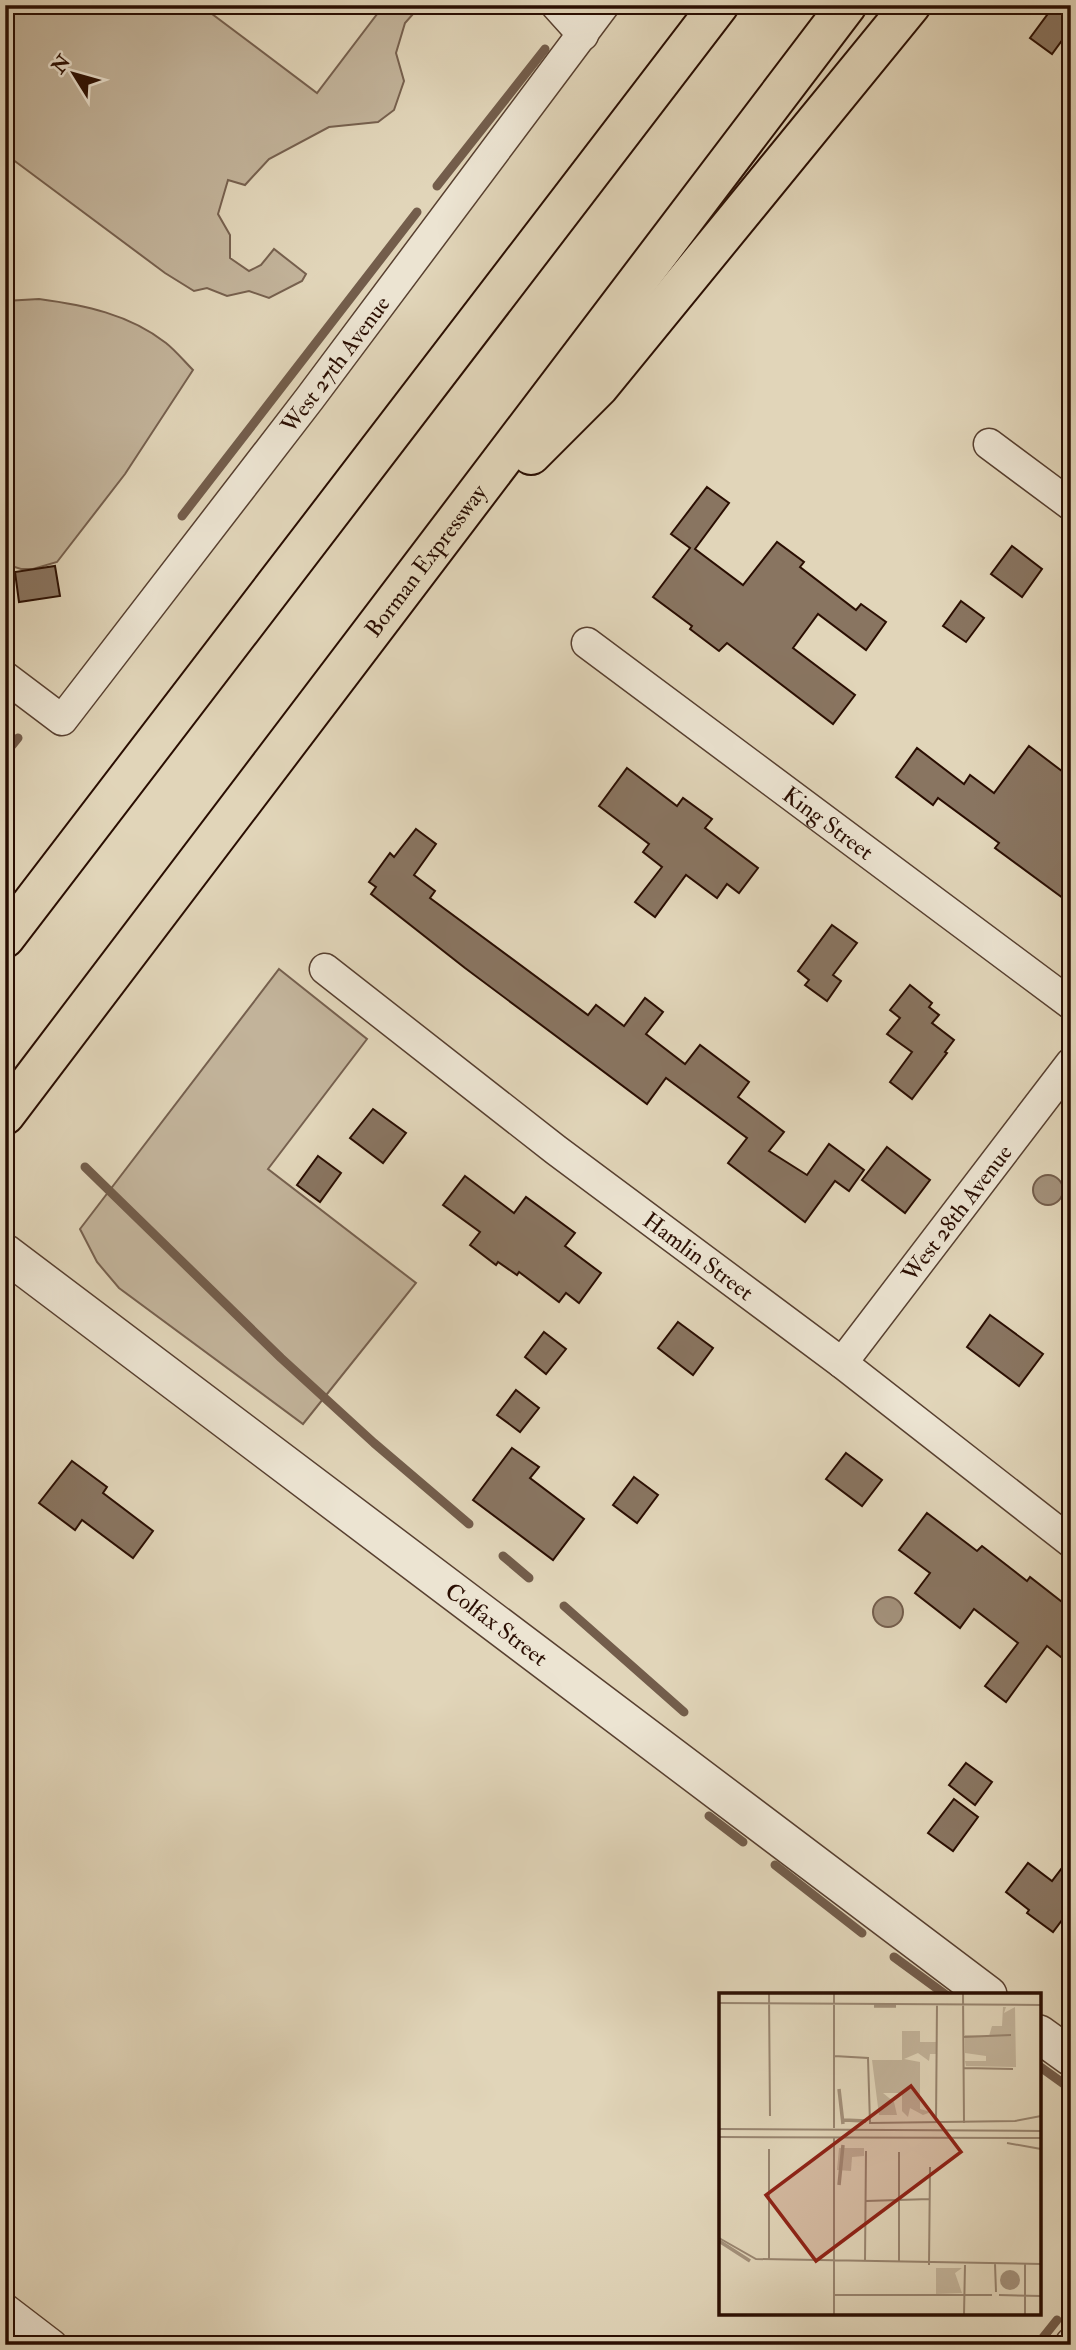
<svg xmlns="http://www.w3.org/2000/svg" width="1076" height="2350" font-family="'IM FELL Double Pica',serif">
<style>
.green{fill:#c2b39a;stroke:#76604e;stroke-width:2}
.water{fill:#a3917b;stroke:#735d4b;stroke-width:2}
.lines{fill:none;stroke-linecap:round;stroke-linejoin:round}
.stream{stroke:#735d4b;stroke-width:9}
.building{fill:#897561;stroke:#2a0e02;stroke-width:2}
.minor-casing{stroke:#584030;stroke-width:33}
.tertiary-casing{stroke:#584030;stroke-width:40}
.motorway-casing{stroke:#2a0e02;stroke-width:42}
.minor{stroke:#ece4d2;stroke-width:30}
.tertiary{stroke:#ece4d2;stroke-width:37}
.motorway{stroke:#e1d5b9;stroke-width:38}
.labels{text-anchor:middle;stroke-width:6;stroke-linejoin:round;paint-order:stroke}
.street-label{font-size:23px;fill:#2a0e02;stroke:#ece4d2}
.inset-river{fill:none;stroke:#a3917b;stroke-width:3.5}
.inset-road{fill:none;stroke:#988570;stroke-width:2}
.view{fill:#8f2418;fill-opacity:0.15;stroke:#8f2418;stroke-width:3.5}
.inset-edge{fill:none;stroke:#2a0e02;stroke-width:3.5}
</style>
<rect width="100%" height="100%" fill="#e1d5b9"/>
<filter id="stains"><feTurbulence type="fractalNoise" baseFrequency=".00286" numOctaves="4"/><feColorMatrix values="0 0 0 0 .2 0 0 0 0 .09 0 0 0 0 .02 0 0 0 .5 -.17"/></filter>
<radialGradient id="worn" r=".72"><stop offset=".6" stop-color="#630" stop-opacity="0"/><stop offset="1" stop-color="#630" stop-opacity=".3"/></radialGradient>
<g class="green">
<polygon points="5,5 200,5 317,93 384,5 421,5 405,23 396,53 404,81 394,110 378,122 329,127 269,159 245,185 228,180 218,214 230,235 230,258 249,271 261,265 274,249 306,274 302,281 269,298 249,291 227,296 207,288 194,291 165,273 8,156 5,159"/>
<path d="M39,299C84,305 129,314 166,343C176,351 184,361 193,370L125,474L57,562L33,569H21L5,564V301Z"/>
<polygon points="279,969 367,1039 268,1169 416,1283 303,1424 119,1288 97,1262 80,1229"/>
</g>
<g class="water">
<circle cx="1048" cy="1190" r="15"/>
<circle cx="888" cy="1612" r="15"/>
</g>
<g class="lines">
<g class="stream">
<polyline points="437,186 545,49"/>
<polyline points="182,516 417,212"/>
<polyline points="5,754 18,738"/>
<polyline points="85,1167 281,1358 374,1443 469,1524"/>
<polyline points="503,1556 529,1578"/>
<polyline points="564,1606 684,1712"/>
<polyline points="709,1816 743,1842"/>
<polyline points="775,1865 862,1933"/>
<polyline points="894,1957 946,1995"/>
<polyline points="1039,2066 1071,2089"/>
<polyline points="1037,2345 1057,2320"/>
</g>
</g>
<g class="building">
<polygon points="1053,7 1071,20 1071,28 1052,54 1030,38"/>
<polygon points="707,487 729,503 695,549 743,585 777,542 804,562 800,567 856,610 861,604 886,622 866,650 818,614 793,648 855,695 833,724 727,643 719,651 690,629 692,626 653,597 690,548 671,534"/>
<polygon points="1012,546 1042,569 1022,597 991,574"/>
<polygon points="55,566 60,596 19,602 15,572"/>
<polygon points="961,601 984,618 966,642 943,626"/>
<polygon points="1029,746 1071,778 1071,904 995,848 999,843 938,798 933,805 896,777 917,748 964,784 970,775 994,793"/>
<polygon points="627,768 677,806 683,798 712,819 705,828 758,868 739,893 727,884 717,898 686,875 655,917 635,902 662,867 643,852 649,844 599,806"/>
<polygon points="416,829 436,844 414,875 435,891 430,898 588,1015 596,1005 624,1026 645,998 663,1012 646,1034 685,1064 700,1045 749,1082 738,1097 784,1132 769,1151 807,1175 829,1144 864,1170 849,1191 835,1181 805,1222 728,1163 747,1138 666,1078 647,1104 465,968 371,894 376,887 369,882 390,853 394,857"/>
<polygon points="832,925 857,943 833,975 841,981 827,1001 805,985 809,980 798,971"/>
<polygon points="910,985 932,1003 929,1007 939,1015 932,1023 954,1040 945,1052 947,1053 912,1099 890,1082 912,1052 887,1034 900,1018 890,1010"/>
<polygon points="373,1109 406,1133 383,1163 350,1138"/>
<polygon points="887,1147 930,1180 905,1213 862,1180"/>
<polygon points="318,1156 341,1173 320,1202 297,1185"/>
<polygon points="465,1176 514,1213 526,1197 575,1233 565,1246 601,1273 579,1303 566,1293 559,1302 519,1272 517,1275 498,1262 496,1265 470,1245 480,1232 443,1205"/>
<polygon points="990,1315 1043,1354 1019,1386 967,1347"/>
<polygon points="678,1322 713,1348 693,1375 658,1348"/>
<polygon points="544,1332 566,1349 546,1374 525,1357"/>
<polygon points="516,1390 539,1408 520,1432 497,1415"/>
<polygon points="512,1448 539,1467 530,1478 584,1519 553,1560 473,1500"/>
<polygon points="846,1453 882,1480 862,1506 826,1479"/>
<polygon points="72,1461 107,1487 103,1493 153,1531 133,1558 82,1520 75,1530 39,1503"/>
<polygon points="634,1477 658,1495 637,1523 613,1505"/>
<polygon points="927,1513 977,1551 982,1546 1027,1581 1030,1577 1071,1609 1071,1665 1047,1646 1006,1702 985,1686 1018,1643 974,1609 960,1628 915,1593 930,1573 899,1550"/>
<polygon points="966,1763 992,1782 975,1805 949,1785"/>
<polygon points="954,1799 978,1817 953,1851 928,1833"/>
<polygon points="1071,1856 1071,1908 1053,1932 1027,1913 1029,1910 1006,1892 1028,1863 1052,1881"/>
</g>
<g class="lines">
<g class="minor-casing">
<g id="minor">
<polyline points="556,5 583,35"/>
<polyline points="989,444 1071,505"/>
<path id="s1" d="M587,643L1071,1004"/>
<path id="s2" d="M5,677L62,720L310,398L604,5"/>
<path id="s3" d="M325,969L556,1150L842,1363L1071,1542"/>
<path id="s4" d="M842,1363L1071,1063"/>
<polyline points="5,2309 52,2345"/>
<polyline points="1070,2345 1071,2343"/>
</g>
</g>
<g class="tertiary-casing">
<g id="tertiary">
<path id="s5" d="M5,1253L988,1995"/>
<polyline points="1039,2034 1071,2057"/>
</g>
</g>
<g class="motorway-casing">
<g id="motorway">
<polyline points="531,455 599,387 911,5"/>
<polyline points="5,938 719,5"/>
<path id="s6" d="M5,1115L847,5"/>
</g>
</g>
<use href="#minor" class="minor"/>
<use href="#tertiary" class="tertiary"/>
<use href="#motorway" class="motorway"/>
</g>
<g class="labels">
<g class="street-label">
<text dy="8" stroke="none"><textPath href="#s2" startOffset="520">West 27th Avenue</textPath></text>
<text dy="8" stroke="none"><textPath href="#s6" startOffset="696">Borman Expressway</textPath></text>
<text dy="8" stroke="none"><textPath href="#s1" startOffset="301">King Street</textPath></text>
<text dy="8" stroke="none"><textPath href="#s4" startOffset="189">West 28th Avenue</textPath></text>
<text dy="8" stroke="none"><textPath href="#s3" startOffset="471">Hamlin Street</textPath></text>
<text dy="8" stroke="none"><textPath href="#s5" startOffset="616">Colfax Street</textPath></text>
</g>
</g>
<g transform="translate(719 1993)">
<rect width="322" height="322" fill="#e1d5b9"/>
<path d="M284,14H287L285,20L296,14L297,74L247,73L246,68H267V63L246,60V42L270,43L273,33H283ZM183,38H201V49H217V61H211L210,68L199,60L185,66L201,69V116L212,119L204,122L191,115L189,124L183,118V100H164L175,109L178,122H160L153,67H183ZM120,155H145V163L133,164L132,178L118,177ZM217,275H243L236,280L243,300L217,301Z" fill="#c2b39a"/>
<path d="M281 287a10 10 0 1 1 20 0a10 10 0 1 1-20 0Z" fill="#a3917b"/>
<path class="inset-river" d="M155,13H177M120,96L124,131M125,127L147,128M120,192L124,152M0,248L31,268"/>
<path class="inset-road" d="M50,0L51,123M115,0V135M244,0L245,130M0,10L322,12M244,44L292,42M115,63L149,65L151,130L296,128L322,123M245,75L294,76M217,130L218,11M0,136L322,138M0,144L322,145M288,150L322,156M180,159V268M147,208L211,206M0,245L37,266L322,271M50,267V156M146,268L147,158M276,271L277,299M306,271V322M210,272L211,174M115,302H273M280,302L322,303M115,322V144M245,322L246,272"/>
<path class="view" d="M192,93L242,159L97,268L47,202Z"/>
<rect width="322" height="322" class="inset-edge"/>
</g>
<rect width="1076" height="2350" fill="none" stroke="#e1d5b9" stroke-width="28"/>
<rect x="7" y="7" width="1062" height="2336" fill="none" stroke="#2a0e02" stroke-width="3.5"/>
<rect x="14" y="14" width="1048" height="2322" fill="none" stroke="#2a0e02" stroke-width="2"/>
<g transform="translate(74 74) rotate(307)" stroke="#ece4d2" stroke-width="5" paint-order="stroke">
<path d="M0-5L12 26L0 18L-12 26Z" fill="#2a0e02"/>
<text y="-10" font-size="19" font-weight="bold" text-anchor="middle" fill="#2a0e02">N</text>
</g>
<rect width="100%" height="100%" filter="url(#stains)"/>
<rect width="100%" height="100%" fill="url(#worn)"/>
</svg>
